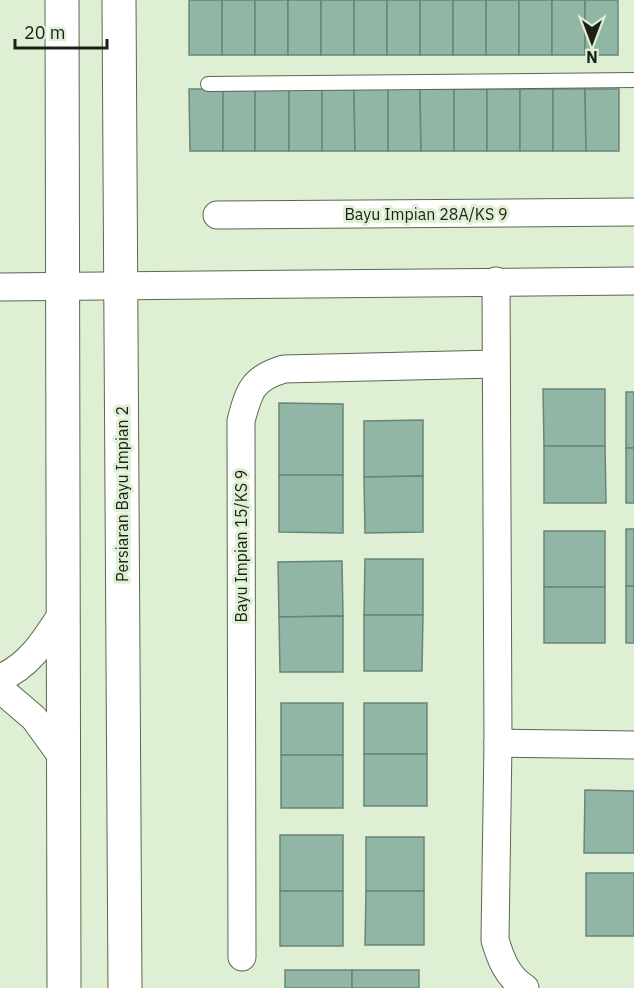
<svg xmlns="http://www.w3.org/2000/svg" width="634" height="988" font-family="'IBM Plex Sans',sans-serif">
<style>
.building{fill:#92b6a5;stroke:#688678;stroke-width:1.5}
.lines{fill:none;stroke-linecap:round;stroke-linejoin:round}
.service-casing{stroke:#5a6951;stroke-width:16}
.minor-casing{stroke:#5a6951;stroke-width:29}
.tertiary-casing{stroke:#5a6951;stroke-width:35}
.service{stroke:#fff;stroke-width:14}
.minor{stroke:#fff;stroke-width:27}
.tertiary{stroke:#fff;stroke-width:33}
.labels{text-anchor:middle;stroke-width:6;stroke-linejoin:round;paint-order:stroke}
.street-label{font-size:16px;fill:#1b2117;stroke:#deefd4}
</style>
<rect width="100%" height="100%" fill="#deefd4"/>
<g class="building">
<rect x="189" y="0" width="33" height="55"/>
<rect x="222" y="0" width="33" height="55"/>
<rect x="255" y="0" width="33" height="55"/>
<rect x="288" y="0" width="33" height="55"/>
<rect x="321" y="0" width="33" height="55"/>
<rect x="354" y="0" width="33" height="55"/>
<rect x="387" y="0" width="33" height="55"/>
<rect x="420" y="0" width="33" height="55"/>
<rect x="453" y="0" width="33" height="55"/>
<rect x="486" y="0" width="33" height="55"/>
<rect x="519" y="0" width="33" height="55"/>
<rect x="552" y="0" width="33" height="55"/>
<rect x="585" y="0" width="33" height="55"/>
<polygon points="189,89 223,89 223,151 190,151"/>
<rect x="223" y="89" width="32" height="62"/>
<rect x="255" y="89" width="34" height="62"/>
<rect x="289" y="89" width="33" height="62"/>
<polygon points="322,89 354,89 355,151 322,151"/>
<polygon points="354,89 388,89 388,151 355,151"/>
<polygon points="388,89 420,89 421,151 388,151"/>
<polygon points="420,89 454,89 454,151 421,151"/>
<rect x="454" y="89" width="33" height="62"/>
<rect x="487" y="89" width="33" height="62"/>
<rect x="520" y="89" width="33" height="62"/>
<polygon points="553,89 585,89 586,151 553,151"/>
<polygon points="585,89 619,89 619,151 586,151"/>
<polygon points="543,389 605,389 605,446 544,446"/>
<rect x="626" y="392" width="8" height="56"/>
<polygon points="279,403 343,404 343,475 279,475"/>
<polygon points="423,420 423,476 364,477 364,421"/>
<polygon points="544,446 605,446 606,503 544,503"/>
<rect x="626" y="448" width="8" height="55"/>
<polygon points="279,475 343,475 343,533 279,532"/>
<polygon points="423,476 423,532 365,533 364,477"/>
<rect x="626" y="529" width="8" height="57"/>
<rect x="544" y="531" width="61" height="56"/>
<polygon points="365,559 423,559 423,615 364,615"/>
<polygon points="342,561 343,616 279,617 278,562"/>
<rect x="626" y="586" width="8" height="57"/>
<rect x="544" y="587" width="61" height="56"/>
<polygon points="364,615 423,615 422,671 364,671"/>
<polygon points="343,616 343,672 280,672 279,617"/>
<rect x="281" y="703" width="62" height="52"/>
<rect x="364" y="703" width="63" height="51"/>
<rect x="364" y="754" width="63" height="52"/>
<rect x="281" y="755" width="62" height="53"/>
<polygon points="585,790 634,791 634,853 584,853"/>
<rect x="280" y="835" width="63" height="56"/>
<rect x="366" y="837" width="58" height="54"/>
<rect x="586" y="873" width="48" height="63"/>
<rect x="280" y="891" width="63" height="55"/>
<polygon points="366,891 424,891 424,945 365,945"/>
<rect x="285" y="970" width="67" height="18"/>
<rect x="352" y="970" width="67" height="18"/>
</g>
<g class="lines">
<g class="service-casing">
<polyline id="service" points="208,84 634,80"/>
</g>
<g class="minor-casing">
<g id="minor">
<polyline points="217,215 634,212"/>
<path d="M496,281L498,743L495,940C501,960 507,976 525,988"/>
<polyline points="0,287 634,281"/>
<path d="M0,678C30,666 46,638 63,612"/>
<polyline points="0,689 34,718 63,758"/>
<polyline points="498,743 634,745"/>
<path d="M242,957L241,421C249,390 253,378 284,369L495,364"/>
</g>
</g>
<g class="tertiary-casing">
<g id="tertiary">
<polyline points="62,0 64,988"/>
<polyline points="119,0 125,988"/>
</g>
</g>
<use href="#service" class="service"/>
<use href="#minor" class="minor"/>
<use href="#tertiary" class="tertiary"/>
</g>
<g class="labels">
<g class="street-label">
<text x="426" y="220">Bayu Impian 28A/KS 9</text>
<text transform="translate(122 494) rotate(-90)" y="6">Persiaran Bayu Impian 2</text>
<text transform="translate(241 546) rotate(-90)" y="6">Bayu Impian 15/KS 9</text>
</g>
</g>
<g transform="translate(592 42) rotate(180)" stroke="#deefd4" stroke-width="4.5" paint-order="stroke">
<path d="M0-4.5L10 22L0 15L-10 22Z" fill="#1b2117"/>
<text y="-9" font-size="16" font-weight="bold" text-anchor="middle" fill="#1b2117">N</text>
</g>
<path d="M15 39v9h92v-9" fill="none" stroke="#1b2117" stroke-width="3"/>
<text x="24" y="39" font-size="18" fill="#1b2117" stroke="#deefd4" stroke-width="4.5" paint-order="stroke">20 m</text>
</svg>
